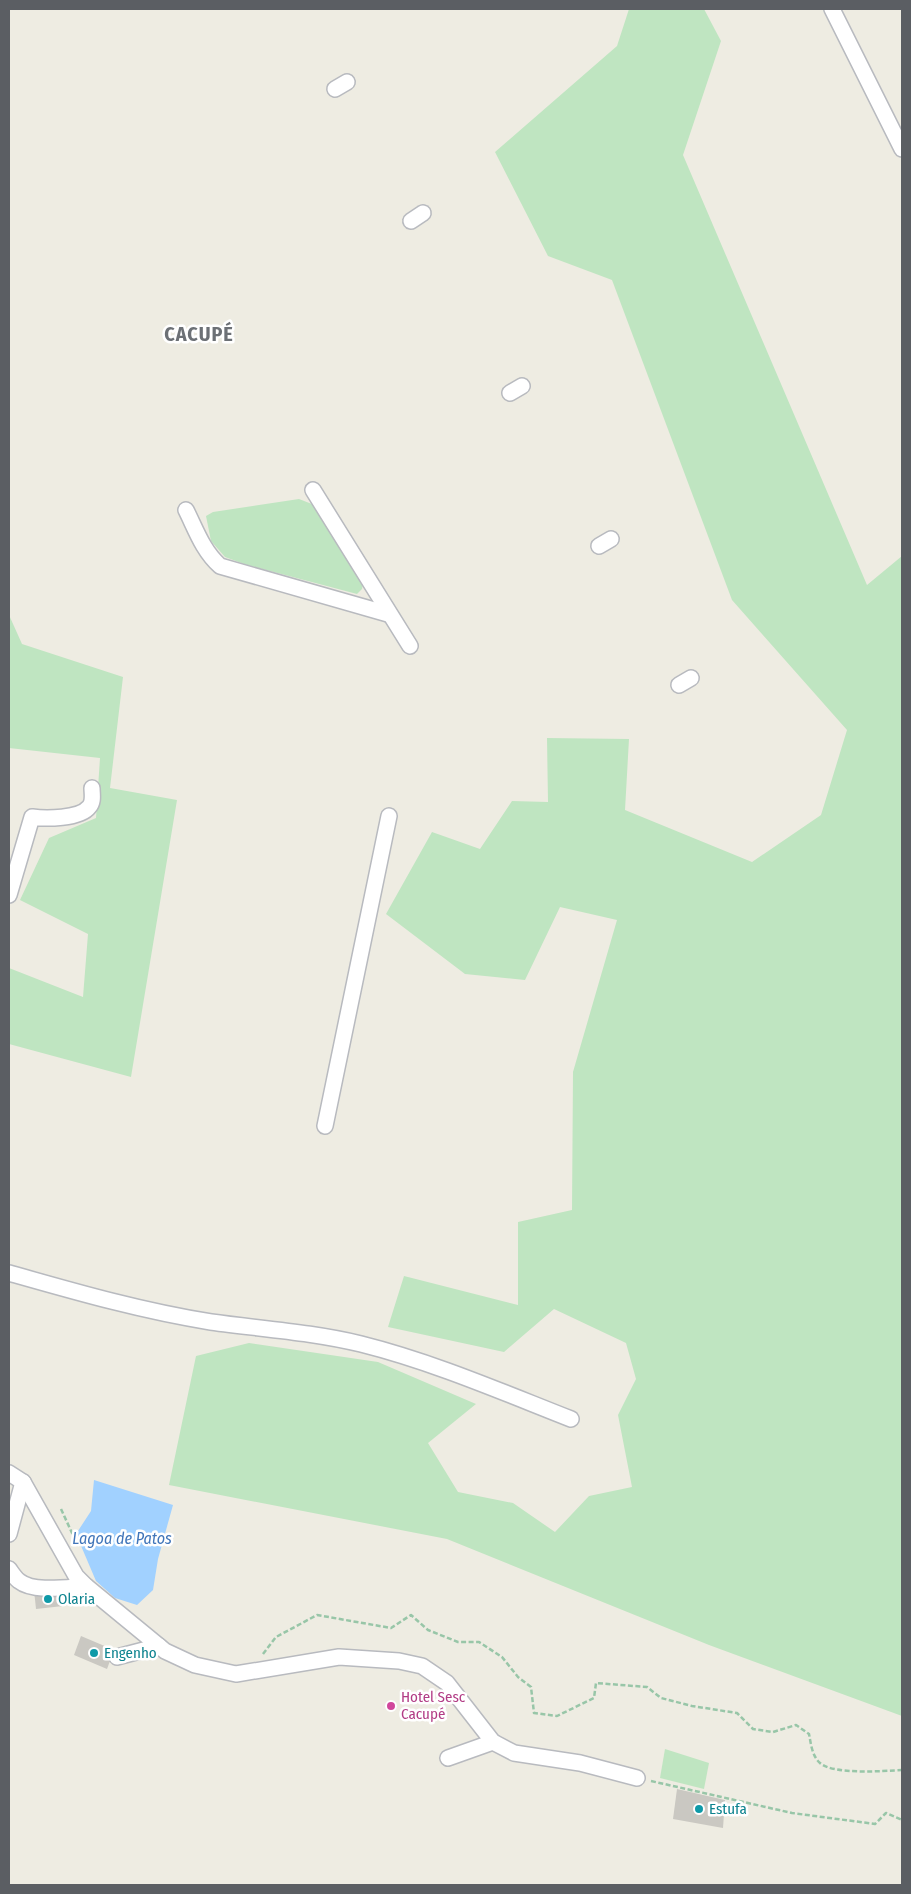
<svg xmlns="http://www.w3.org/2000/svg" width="911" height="1894" font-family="'Fira Sans Condensed',sans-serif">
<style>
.green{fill:#bfe5c1}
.water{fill:#a1d1ff}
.building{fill:#cac8c2}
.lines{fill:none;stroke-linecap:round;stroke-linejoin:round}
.minor-casing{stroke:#b8babf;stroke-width:18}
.path{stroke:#98c6a8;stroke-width:2.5;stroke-dasharray:5 2.5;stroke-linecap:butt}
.minor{stroke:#fff;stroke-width:15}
.culture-dot{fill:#0f9aa8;stroke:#fff;stroke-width:2}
.hotel-dot{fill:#d1479c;stroke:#fff;stroke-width:2}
.labels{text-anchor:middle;stroke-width:5;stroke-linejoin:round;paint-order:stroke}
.culture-label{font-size:15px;fill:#0d838f;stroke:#fff;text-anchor:start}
.hotel-label{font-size:15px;fill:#b23c85;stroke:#fff;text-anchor:start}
.water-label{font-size:16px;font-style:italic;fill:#4075b9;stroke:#fff}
.district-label{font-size:20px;font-weight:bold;letter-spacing:1px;fill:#6c7075;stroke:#fff}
</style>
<rect width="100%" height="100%" fill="#eeece2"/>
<g class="green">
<polygon points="629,9 704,9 721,41 683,155 867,585 902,556 902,1716 709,1645 447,1539 169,1485 196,1356 249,1343 378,1362 476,1404 428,1443 458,1492 513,1503 555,1532 589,1496 632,1487 618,1415 636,1379 626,1343 554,1309 504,1352 388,1327 404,1276 518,1305 518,1222 572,1210 573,1072 617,920 560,907 525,980 465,974 386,914 432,832 480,849 512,801 548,802 547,738 629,739 625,810 752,862 821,815 847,730 732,600 612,280 548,256 495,152 617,46"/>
<polygon points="299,499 317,506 363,584 362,589 357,594 247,565 225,557 211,541 206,516 213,512"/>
<polygon points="9,615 22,644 123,677 110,788 177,800 131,1077 9,1044 9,968 83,997 88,934 20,900 49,838 96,818 100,758 9,748"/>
<polygon points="665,1749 709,1763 704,1789 660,1778"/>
</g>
<polygon class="water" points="94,1480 173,1505 158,1559 153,1590 137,1605 115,1598 96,1581 76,1534 91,1511"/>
<g class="building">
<polygon points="34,1590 60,1592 63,1606 36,1609"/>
<polygon points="81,1636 114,1650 107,1669 74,1655"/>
<polygon points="677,1789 725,1800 723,1828 673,1819"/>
</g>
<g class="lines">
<g class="minor-casing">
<g id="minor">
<polyline points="832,9 902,149"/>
<polyline points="335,89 347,82"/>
<polyline points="411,221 423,213"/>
<polyline points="510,393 522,386"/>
<polyline points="313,490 410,646"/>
<path d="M186,510C196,530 203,551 220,566L388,614"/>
<polyline points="599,546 611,539"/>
<polyline points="679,685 691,678"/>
<path d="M9,895L32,817C45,819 80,819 89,807C94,802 92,794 92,788"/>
<polyline points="325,1126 389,816"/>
<path d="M9,1273C76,1292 142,1311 211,1322C261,1329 312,1332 361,1344C433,1362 502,1392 571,1419"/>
<polyline points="9,1473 23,1482 76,1576 86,1586 165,1651 195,1665 236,1674 339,1657 399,1661 422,1666 447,1683 493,1742 514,1753 580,1763 637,1778"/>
<polyline points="9,1534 23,1482"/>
<path d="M9,1569C12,1573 15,1578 19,1581C34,1593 68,1587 86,1586"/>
<polyline points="117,1657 159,1646"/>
<polyline points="448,1758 493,1742"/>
</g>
</g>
<g class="path">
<polyline points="61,1509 78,1546"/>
<path d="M263,1654L276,1637L317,1615L391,1628L411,1615L428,1630L458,1642H479L502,1657L518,1677L531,1687L534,1713L557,1716L594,1698L596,1683L647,1687L661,1698L692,1706L737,1713L753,1729L773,1732L796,1725L809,1734C811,1744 812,1756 820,1763C833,1775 884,1771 902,1770"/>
<polyline points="651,1781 792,1813 875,1824 886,1813 902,1820"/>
</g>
<use href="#minor" class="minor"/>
</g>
<g class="culture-dot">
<circle cx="48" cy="1599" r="5"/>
<circle cx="94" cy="1653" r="5"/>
<circle cx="699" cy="1809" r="5"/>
</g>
<circle class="hotel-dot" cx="391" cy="1706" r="5"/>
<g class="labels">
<g class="culture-label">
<text x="58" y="1604">Olaria</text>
<text x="104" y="1658">Engenho</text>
<text x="709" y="1814">Estufa</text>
</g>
<g class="hotel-label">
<text x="401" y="1702">Hotel Sesc<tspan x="401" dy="17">Cacupé</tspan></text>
</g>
<g class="water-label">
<text x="122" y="1544">Lagoa de Patos</text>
</g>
<g class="district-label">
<text x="199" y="341">CACUPÉ</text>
</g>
</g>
<rect width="911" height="1894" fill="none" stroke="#5b5e63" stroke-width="20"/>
</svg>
